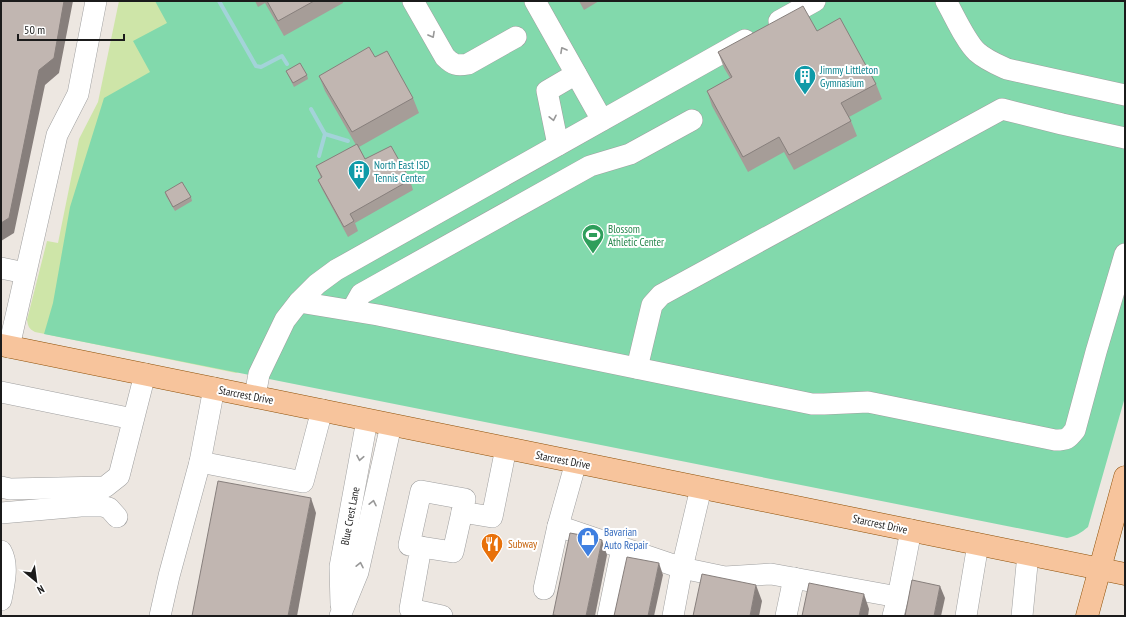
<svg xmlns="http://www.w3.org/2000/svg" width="1126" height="617" font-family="'PT Sans Narrow',sans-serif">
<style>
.grass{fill:#cee5a8}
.pitch{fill:#82d9ac}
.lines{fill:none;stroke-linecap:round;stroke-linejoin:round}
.stream{stroke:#a3d3d9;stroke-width:4}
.minor-casing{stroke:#9f9f9f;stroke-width:22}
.major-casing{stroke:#8d4f06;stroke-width:23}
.minor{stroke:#fff;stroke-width:21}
.major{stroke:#f7c49c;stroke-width:22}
.wall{fill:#a69d98}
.shaded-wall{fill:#877f7c}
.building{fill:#c1b6b1;stroke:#877f7c}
.oneway{stroke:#989898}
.labels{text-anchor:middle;stroke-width:4;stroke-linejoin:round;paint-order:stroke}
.culture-label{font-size:11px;fill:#0d838f;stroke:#fff;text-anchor:start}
.leisure-label{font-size:11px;fill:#27864d;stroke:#fff;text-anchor:start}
.street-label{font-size:11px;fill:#1b1b1b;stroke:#fff}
.shop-label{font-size:11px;fill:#366cbe;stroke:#fff;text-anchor:start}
.food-label{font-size:11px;fill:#c56008;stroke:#fff;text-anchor:start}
</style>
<rect width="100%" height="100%" fill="#ede7e1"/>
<path class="grass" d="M119,1H156L168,23L152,73L241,371L236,373L35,332C29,329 28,326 27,320L47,241L58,243L79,139L98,102Z"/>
<path class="pitch" d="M155,1H1125V397L1088,527C1081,533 1076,536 1067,538L44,334L53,303L70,207L104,98L150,72L133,41L167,23Z"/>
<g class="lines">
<g class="stream">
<polyline points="219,1 256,66 261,67 282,56 287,64"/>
<polyline points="311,109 325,134 348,141"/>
<polyline points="319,156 325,134"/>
</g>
<g class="minor-casing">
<g id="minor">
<path d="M413,1L445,57C453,65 457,66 468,64L516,37"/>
<polyline points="535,1 602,120"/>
<path d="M946,1C954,15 966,42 977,52C986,60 996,64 1007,69L1125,95"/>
<polyline points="779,21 815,1"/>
<polyline points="558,145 547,91 576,74"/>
<polyline points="1,268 25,273"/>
<path d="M299,302L378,315L812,404H824L868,402L1055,440C1067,440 1068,439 1075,430L1096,352L1125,254"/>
<polyline points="352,310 361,294 386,280 590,166 630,154 692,120"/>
<polyline points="9,347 57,135 78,94 96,1"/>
<polyline points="637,368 652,305 661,295 1002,109 1062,124 1125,138"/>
<polyline points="214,388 200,462 303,482 322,410"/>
<polyline points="1,392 133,419"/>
<polyline points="255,396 259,374 285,320 299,302 317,284 336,270 745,40"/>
<polyline points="576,462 558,526 682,568 701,488"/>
<polyline points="1,487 10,489 105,487 119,476 145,374"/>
<polyline points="1,513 81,506 102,506 109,508 117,517"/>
<polyline points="421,547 453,552 462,512"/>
<path d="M1,551C9,565 4,584 1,600"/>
<polyline points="544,589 558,526"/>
<polyline points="341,605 340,567 367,420"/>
<polyline points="160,616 169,576 200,462"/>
<polyline points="340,616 358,572 391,425"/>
<polyline points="442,616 410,609 421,547 409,545 421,491 465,499 462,512 492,517 506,448"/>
<polyline points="608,616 622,548"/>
<polyline points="673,616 682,568 725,577 771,574 898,597 911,530"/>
<polyline points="786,616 794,578"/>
<polyline points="893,616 898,597"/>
<polyline points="966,616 978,544"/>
<polyline points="1022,616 1028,554"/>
</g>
</g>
<g class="major-casing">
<g id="major">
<polyline points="1,345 1125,574"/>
<polyline points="1087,616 1125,477"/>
</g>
</g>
<use href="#minor" class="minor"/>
<use href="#major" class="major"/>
</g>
<g class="wall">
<polygon points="255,1 343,1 343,3 284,36 265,3 258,7"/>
<polygon points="579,1 599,1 584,10"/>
<polygon points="817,31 876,84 882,99 849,117 851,121 857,136 794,170 784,152 748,172 712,106 707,91 730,78 724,68 718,52"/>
<polygon points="375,57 413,98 419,113 359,147 365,159 410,180 413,190 355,223 358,231 348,237 322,189 318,180 321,178 316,166 356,145 325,91 319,76"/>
<polygon points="286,71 307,75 308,79 294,87"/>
<polygon points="165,192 191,197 192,201 175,211 166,196"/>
</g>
<g class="shaded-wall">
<polygon points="64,1 73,1 59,73 45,85 14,233 1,241 1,223 39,70"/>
<polygon points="311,498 316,513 297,616 288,616"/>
<polygon points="602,540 607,555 595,616 586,616"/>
<polygon points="659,563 663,575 654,616 648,616"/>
<polygon points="756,585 762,601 759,616 750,616"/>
<polygon points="940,586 945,598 941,616 934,616"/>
<polygon points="864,594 869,609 868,616 859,616"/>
</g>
<g class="building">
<polygon points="1,1 64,1 54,58 39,70 9,218 1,223"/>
<polygon points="267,1 314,1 278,21"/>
<polygon points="803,6 817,31 840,18 876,84 841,103 851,121 789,155 779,137 743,157 707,91 732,77 718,52"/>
<polygon points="369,47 375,57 387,51 413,98 352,132 319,76"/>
<polygon points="300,63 307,75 293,83 286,71"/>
<polygon points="357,144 365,159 391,146 410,180 350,214 354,221 344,227 318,180 322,177 316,166"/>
<polygon points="182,182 191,197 173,207 165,192"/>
<polygon points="218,481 311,498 288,616 192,616"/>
<polygon points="570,533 592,537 602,540 586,616 560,616 553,615"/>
<polygon points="627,557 659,563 648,616 614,616"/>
<polygon points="702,574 756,585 750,616 693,616"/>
<polygon points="912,580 940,586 934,616 905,616"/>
<polygon points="809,583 864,594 859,616 802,616"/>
</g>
<defs><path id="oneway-chevron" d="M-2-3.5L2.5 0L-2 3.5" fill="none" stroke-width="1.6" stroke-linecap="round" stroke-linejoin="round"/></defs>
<g class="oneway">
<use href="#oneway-chevron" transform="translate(432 35) rotate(61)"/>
<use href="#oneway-chevron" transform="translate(563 50) rotate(-119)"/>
<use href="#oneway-chevron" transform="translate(553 118) rotate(78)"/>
<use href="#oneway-chevron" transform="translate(360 458) rotate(101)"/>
<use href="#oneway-chevron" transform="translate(373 503) rotate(-78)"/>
<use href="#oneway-chevron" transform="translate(360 565) rotate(-78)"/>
</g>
<defs>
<g id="building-pin" transform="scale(1.15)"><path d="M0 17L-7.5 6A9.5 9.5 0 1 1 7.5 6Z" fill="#0f9aa8" stroke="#fff"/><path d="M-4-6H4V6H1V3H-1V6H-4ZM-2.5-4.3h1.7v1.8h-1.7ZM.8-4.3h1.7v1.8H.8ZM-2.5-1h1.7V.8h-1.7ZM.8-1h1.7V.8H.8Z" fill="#fff"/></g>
<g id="stadium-pin" transform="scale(1.15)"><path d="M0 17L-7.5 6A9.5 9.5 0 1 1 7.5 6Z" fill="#2e9e5b" stroke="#fff"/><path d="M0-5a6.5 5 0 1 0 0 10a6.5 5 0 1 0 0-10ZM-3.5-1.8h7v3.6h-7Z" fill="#fff"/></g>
<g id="shop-pin" transform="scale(1.15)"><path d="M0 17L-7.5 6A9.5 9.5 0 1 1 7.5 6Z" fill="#3f7fe0" stroke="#fff"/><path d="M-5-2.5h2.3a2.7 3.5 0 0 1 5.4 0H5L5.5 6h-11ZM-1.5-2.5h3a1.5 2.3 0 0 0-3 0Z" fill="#fff"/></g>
<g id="restaurant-pin" transform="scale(1.15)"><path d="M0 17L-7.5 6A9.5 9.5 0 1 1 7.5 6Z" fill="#e8710a" stroke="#fff"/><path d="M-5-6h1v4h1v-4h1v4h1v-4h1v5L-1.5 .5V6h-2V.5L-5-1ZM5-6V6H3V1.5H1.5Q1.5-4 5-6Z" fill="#fff"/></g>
</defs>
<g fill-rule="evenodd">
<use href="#building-pin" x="805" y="76"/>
<use href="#building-pin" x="359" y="171"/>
<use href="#stadium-pin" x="593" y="235"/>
<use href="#shop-pin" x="588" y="538"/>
<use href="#restaurant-pin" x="492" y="544"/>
</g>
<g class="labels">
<g class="culture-label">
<text x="820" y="74">Jimmy Littleton<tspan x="820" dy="13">Gymnasium</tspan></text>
<text x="374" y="169">North East ISD<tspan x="374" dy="13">Tennis Center</tspan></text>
</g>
<g class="leisure-label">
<text x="608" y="233">Blossom<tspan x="608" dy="13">Athletic Center</tspan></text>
</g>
<g class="street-label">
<text transform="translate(246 395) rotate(11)" y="4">Starcrest Drive</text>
<text transform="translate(563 460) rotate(11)" y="4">Starcrest Drive</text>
<text transform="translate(350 516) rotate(-79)" y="4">Blue Crest Lane</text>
<text transform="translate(880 524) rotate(12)" y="4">Starcrest Drive</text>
</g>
<g class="shop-label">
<text x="604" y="536">Bavarian<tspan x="604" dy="13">Auto Repair</tspan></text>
</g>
<g class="food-label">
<text x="508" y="548">Subway</text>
</g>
</g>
<rect width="1126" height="617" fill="none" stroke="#1b1b1b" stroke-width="4"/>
<g transform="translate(36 581) rotate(151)" stroke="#ffffff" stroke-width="3" paint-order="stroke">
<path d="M0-3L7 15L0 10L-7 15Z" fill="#1b1b1b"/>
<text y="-6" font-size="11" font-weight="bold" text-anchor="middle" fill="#1b1b1b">N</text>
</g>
<path d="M18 34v6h106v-6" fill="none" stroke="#1b1b1b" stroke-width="2"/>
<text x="24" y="34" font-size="12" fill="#1b1b1b" stroke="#ffffff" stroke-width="3" paint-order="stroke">50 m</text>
</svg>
